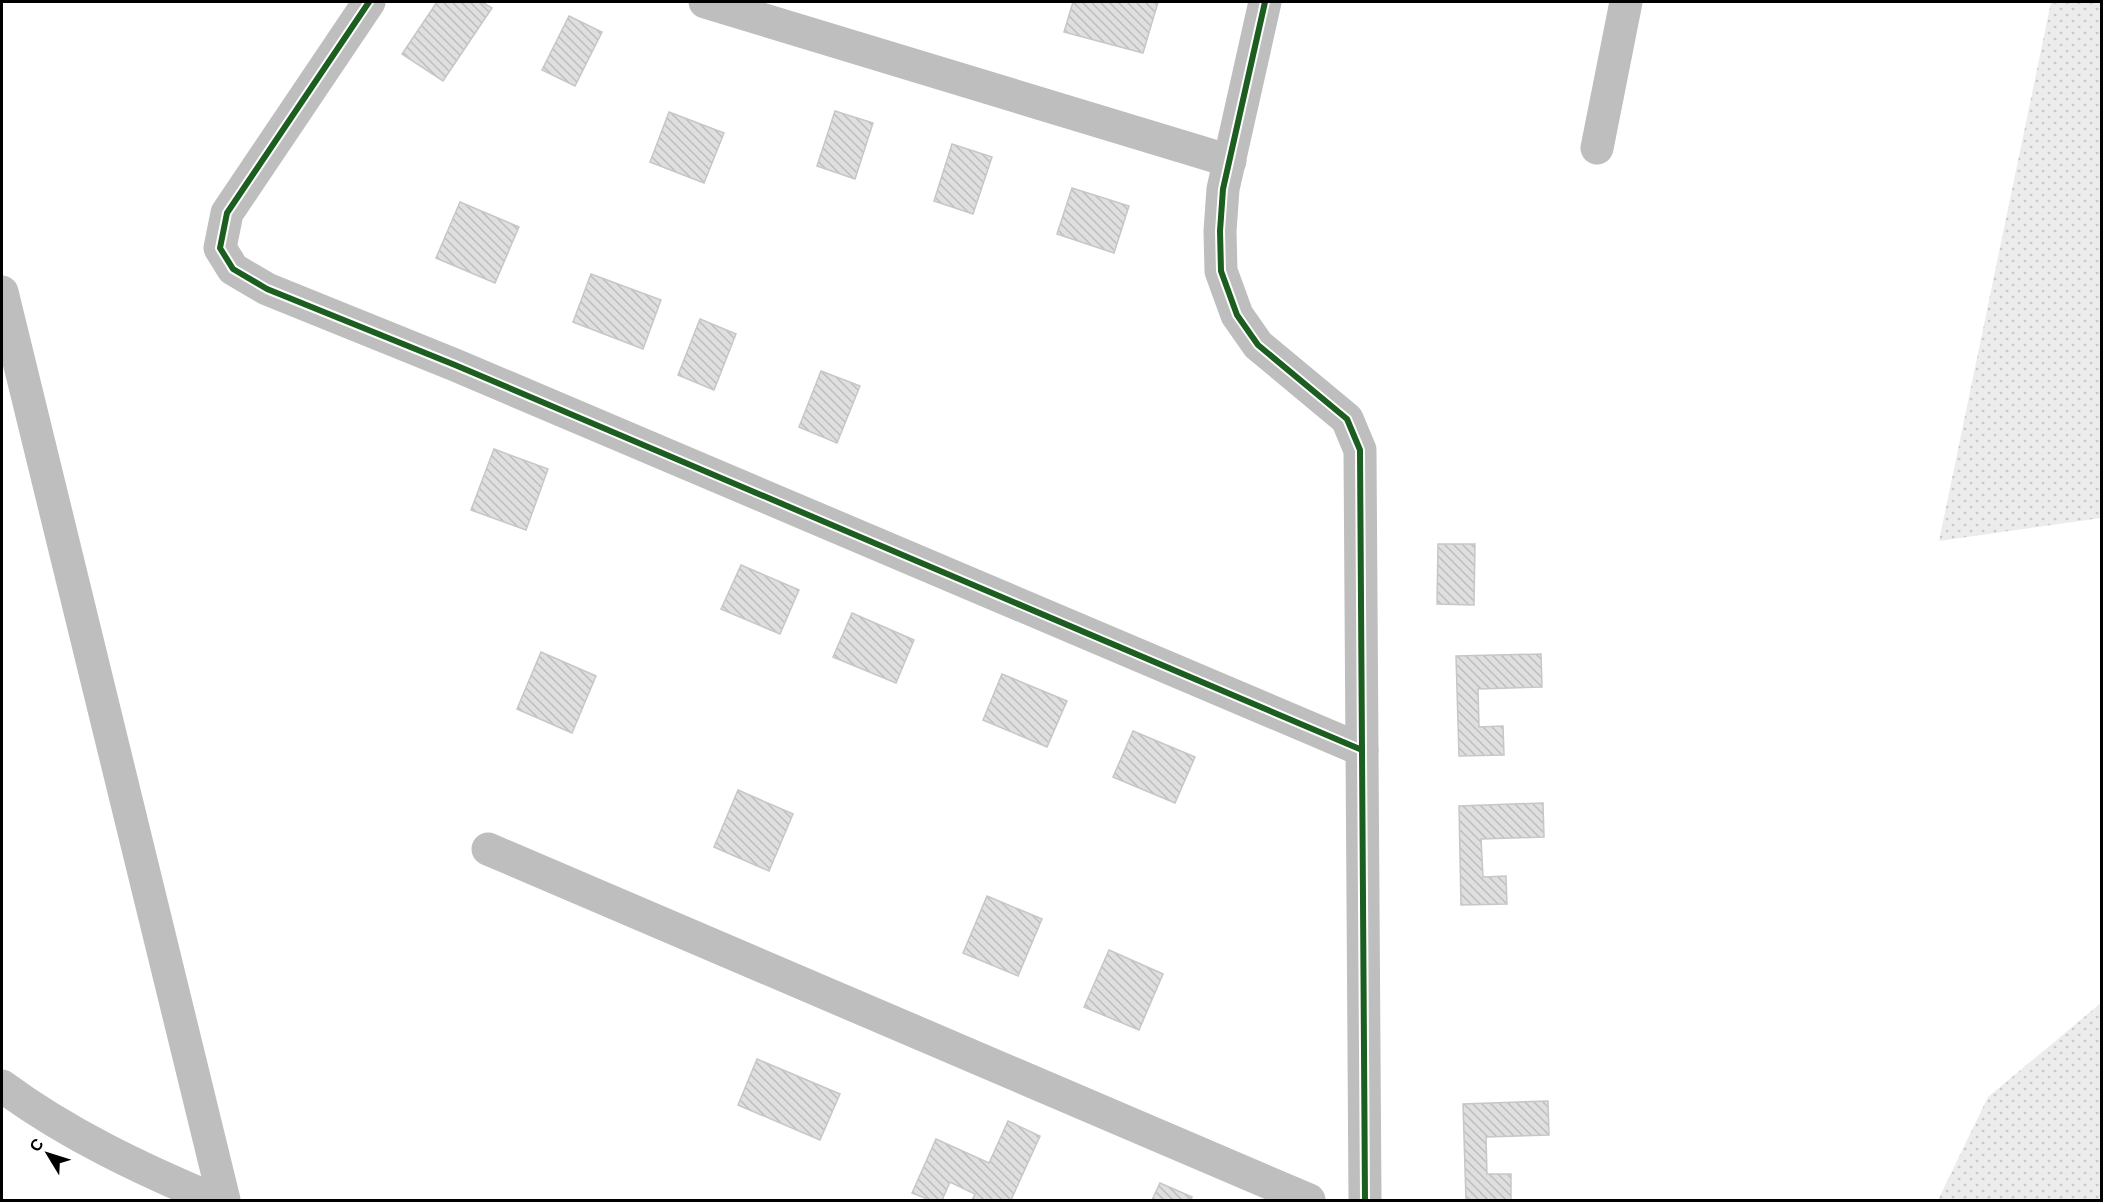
<svg xmlns="http://www.w3.org/2000/svg" width="2103" height="1202" font-family="Arial,sans-serif">
<style>
.green{fill:url(#green-dots)}
.building{fill:url(#building-back-hatch);stroke:#c7c7c7;stroke-width:1.5}
.lines{fill:none;stroke-linecap:round;stroke-linejoin:round}
.minor{stroke:#bebebe;stroke-width:33}
.cycleway-casing{stroke:#fff;stroke-width:10}
.cycleway{stroke:#1b5e20;stroke-width:6}
</style>
<defs>
<pattern id="green-dots" width="8" height="8" patternUnits="userSpaceOnUse" patternTransform="scale(1.5)"><rect width="8" height="8" fill="#ececec"/><path d="M2 2h.1M6 6h.1" fill="none" stroke="#c9c9c9" stroke-width="1.8" stroke-linecap="round"/></pattern>
<pattern id="building-back-hatch" width="6" height="6" patternUnits="userSpaceOnUse" patternTransform="scale(1.5)"><rect width="6" height="6" fill="#dfdfdf"/><path d="M-1 5l2 2M0 0l6 6M5-1l2 2" fill="none" stroke="#bebebe"/></pattern>
</defs>
<rect width="100%" height="100%" fill="#fff"/>
<g class="green">
<polygon points="2051,2 2101,2 2101,518 1939,541"/>
<polygon points="2101,1003 2101,1200 1938,1200 1988,1097"/>
</g>
<g class="building">
<polygon points="437,2 482,2 492,8 443,81 402,54"/>
<polygon points="1073,2 1158,2 1143,53 1064,32"/>
<polygon points="569,16 602,32 575,86 542,70"/>
<polygon points="835,111 873,123 855,179 817,166"/>
<polygon points="669,112 724,133 704,183 650,162"/>
<polygon points="952,144 992,157 973,214 934,201"/>
<polygon points="1072,188 1129,206 1114,253 1057,234"/>
<polygon points="460,202 519,227 495,283 436,258"/>
<polygon points="591,274 661,300 643,349 573,322"/>
<polygon points="700,319 736,334 714,390 678,375"/>
<polygon points="821,371 860,386 837,443 799,427"/>
<polygon points="494,449 548,469 526,530 471,510"/>
<polygon points="1438,544 1475,544 1474,605 1437,604"/>
<polygon points="741,565 799,590 780,634 721,609"/>
<polygon points="852,613 914,640 896,683 833,657"/>
<polygon points="541,652 596,676 572,733 517,709"/>
<polygon points="1541,654 1542,687 1478,689 1479,727 1503,726 1504,755 1459,756 1456,656"/>
<polygon points="1002,674 1067,701 1047,747 983,720"/>
<polygon points="1133,731 1195,757 1175,803 1113,777"/>
<polygon points="738,790 793,814 769,871 714,847"/>
<polygon points="1543,803 1544,837 1481,839 1483,877 1506,876 1507,904 1461,905 1459,806"/>
<polygon points="987,896 1042,919 1018,976 963,953"/>
<polygon points="1109,950 1163,974 1139,1030 1084,1007"/>
<polygon points="757,1059 840,1094 820,1140 738,1105"/>
<polygon points="1548,1101 1549,1135 1486,1137 1487,1174 1511,1174 1511,1200 1466,1200 1463,1104"/>
<polygon points="1008,1121 1040,1136 1011,1200 972,1200 975,1194 950,1182 942,1200 930,1200 912,1193 936,1139 989,1163"/>
<polygon points="1160,1183 1192,1197 1191,1200 1152,1200"/>
</g>
<g class="lines">
<g class="minor">
<polyline points="369,2 227,213 220,248 233,269 267,289 455,365 1362,750"/>
<polyline points="705,2 1230,161"/>
<polyline points="1265,2 1223,189 1220,231 1221,271 1237,315 1258,345 1347,419 1360,450 1365,1200"/>
<polyline points="1597,148 1626,2"/>
<polyline points="2,292 224,1200"/>
<polyline points="488,849 1309,1200"/>
<path d="M2,1086C67,1134 141,1169 215,1200"/>
</g>
<g class="cycleway-casing">
<g id="cycleway">
<polyline points="369,2 227,213 220,248 233,269 267,289 455,365 1362,750"/>
<polyline points="1265,2 1223,189 1220,231 1221,271 1237,315 1258,345 1347,419 1360,450 1365,1200"/>
</g>
</g>
<use href="#cycleway" class="cycleway"/>
</g>
<rect width="2103" height="1202" fill="none" stroke="#000000" stroke-width="6"/>
<g transform="translate(48 1154) rotate(308)" stroke="#ffffff" stroke-width="4.5" paint-order="stroke">
<path d="M0-4.5L10 22L0 15L-10 22Z" fill="#000000"/>
<text y="-9" font-size="16" font-weight="bold" text-anchor="middle" fill="#000000">С</text>
</g>
</svg>
